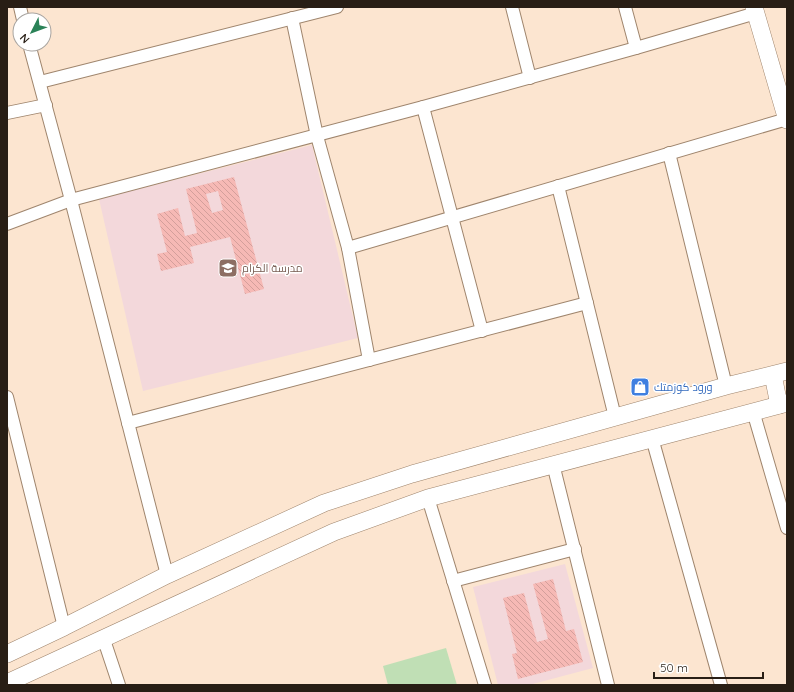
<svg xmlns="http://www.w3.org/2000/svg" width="794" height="692" font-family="Quicksand,Cairo,sans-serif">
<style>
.education{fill:#f3d8db}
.garden{fill:#c0dfb5}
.building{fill:url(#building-back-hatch);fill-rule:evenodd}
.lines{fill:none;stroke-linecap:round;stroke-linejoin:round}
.street-casing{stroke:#9f856d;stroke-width:14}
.secondary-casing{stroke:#9f856d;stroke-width:18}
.street{stroke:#fff;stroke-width:12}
.secondary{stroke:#fff;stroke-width:17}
.labels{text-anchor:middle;stroke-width:3;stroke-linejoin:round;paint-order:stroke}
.education-label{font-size:11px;fill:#785e54;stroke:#fff;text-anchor:start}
.shop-label{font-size:11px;fill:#366cbe;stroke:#fff;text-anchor:start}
</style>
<defs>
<pattern id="building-back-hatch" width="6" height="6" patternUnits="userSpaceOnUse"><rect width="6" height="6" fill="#f6b9b5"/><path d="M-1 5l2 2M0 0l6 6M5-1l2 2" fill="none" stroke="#d39f9b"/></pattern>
</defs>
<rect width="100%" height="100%" fill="#fce5d0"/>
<g class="education">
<polygon points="312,145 358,338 143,391 99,199"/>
<polygon points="565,564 593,668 529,685 498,685 473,587"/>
</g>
<polygon class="garden" points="446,648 457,685 388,685 383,666"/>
<g class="building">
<path d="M234,177L264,289L245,294L230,237L190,247L194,263L161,271L157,254L167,252L157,214L178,208L185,236L197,233L186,189ZM218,191L223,210L212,213L206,194Z"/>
<polygon points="553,579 566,631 574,629 583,662 518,679 512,654 517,653 503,598 524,593 537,642 548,639 533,584"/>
</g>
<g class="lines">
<g class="street-casing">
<g id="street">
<polyline points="20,7 23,20"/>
<polyline points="512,7 530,78"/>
<polyline points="625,7 636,48"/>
<polyline points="292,18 317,136 348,248 369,360"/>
<polyline points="29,44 71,200 167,575"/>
<polyline points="40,82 337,7"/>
<polyline points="423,107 482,331"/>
<polyline points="7,113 46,105"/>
<polyline points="669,153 726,386"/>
<polyline points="558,186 615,417"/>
<polyline points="7,224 71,200 423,107 636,48 756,13"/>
<polyline points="348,248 787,119"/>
<polyline points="7,397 64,627"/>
<polyline points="753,411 787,528"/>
<polyline points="128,423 587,303"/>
<polyline points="652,438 721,685"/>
<polyline points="553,464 608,685"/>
<polyline points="428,498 485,685"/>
<polyline points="453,581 575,549"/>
<polyline points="103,637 119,685"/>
</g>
</g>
<g class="secondary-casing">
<g id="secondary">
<polyline points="754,7 787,120"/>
<polyline points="773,375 779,405"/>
<polyline points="7,654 64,627 167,575 324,503 412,474 726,386 787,371"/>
<polyline points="7,683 334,532 428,498 787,403"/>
</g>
</g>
<use href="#street" class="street"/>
<use href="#secondary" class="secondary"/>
</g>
<defs>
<g id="school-square" transform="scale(1)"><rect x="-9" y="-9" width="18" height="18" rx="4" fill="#8d6e63" stroke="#fff"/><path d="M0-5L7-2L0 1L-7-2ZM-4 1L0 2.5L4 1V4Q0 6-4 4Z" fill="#fff"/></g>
<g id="shop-square" transform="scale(1)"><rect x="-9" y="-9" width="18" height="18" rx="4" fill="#3f7fe0" stroke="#fff"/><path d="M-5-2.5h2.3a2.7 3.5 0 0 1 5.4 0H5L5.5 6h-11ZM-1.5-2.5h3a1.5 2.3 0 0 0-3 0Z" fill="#fff"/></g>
</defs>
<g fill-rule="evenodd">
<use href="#school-square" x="228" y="268"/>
<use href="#shop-square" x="640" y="387"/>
</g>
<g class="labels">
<g class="education-label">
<text x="242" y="272">مدرسة الكرام</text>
</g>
<g class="shop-label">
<text x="654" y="391">ورود كوزمتك</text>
</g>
</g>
<rect width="794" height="692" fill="none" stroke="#281e15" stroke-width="16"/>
<g transform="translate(32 32) rotate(228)"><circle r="19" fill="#ffffff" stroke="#a9a5a1"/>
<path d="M0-3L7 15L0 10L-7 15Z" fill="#2a8257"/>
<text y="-6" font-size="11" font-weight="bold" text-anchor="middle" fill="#281e15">N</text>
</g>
<path d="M654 672v6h109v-6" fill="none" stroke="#281e15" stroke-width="2"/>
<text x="660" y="672" font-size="12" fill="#281e15" stroke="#ffffff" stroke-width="3" paint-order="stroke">50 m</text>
</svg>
